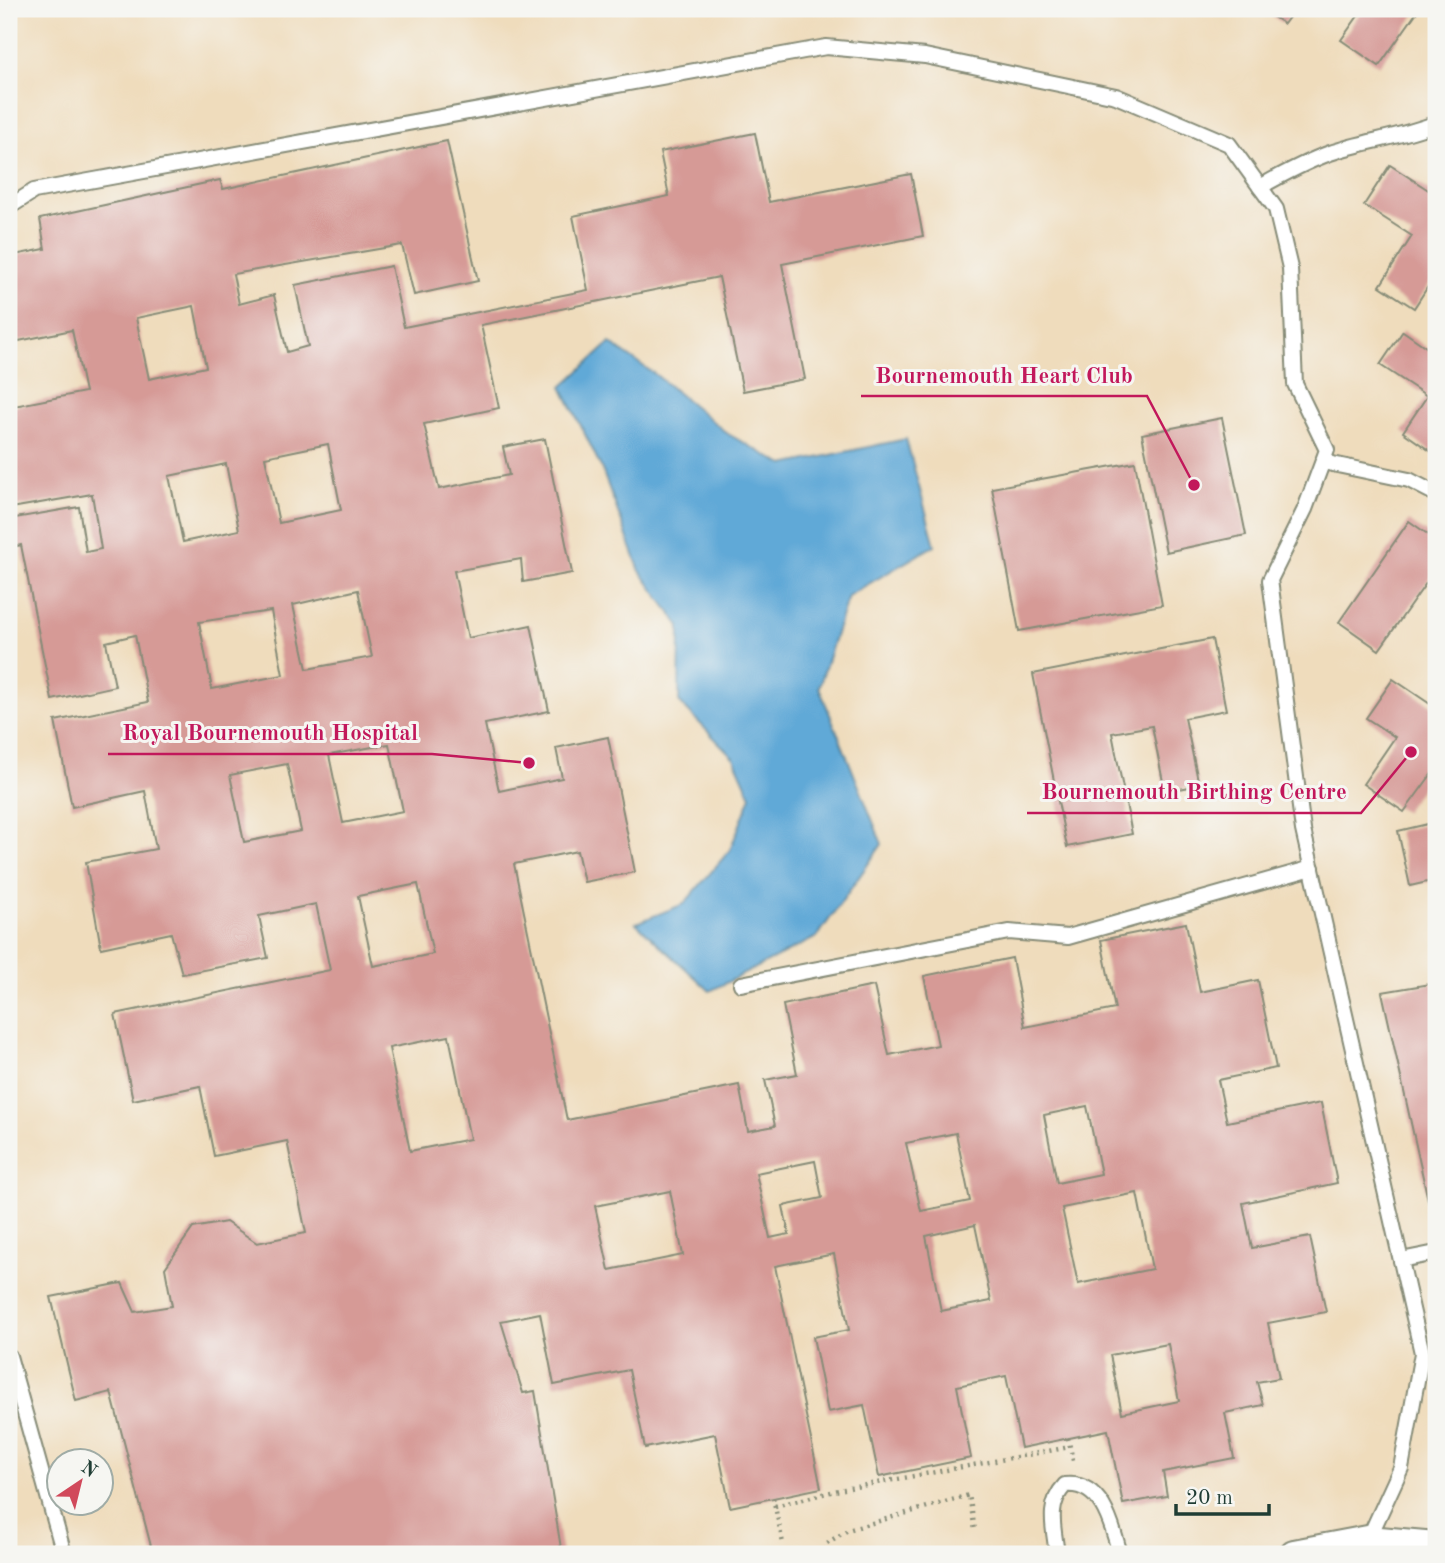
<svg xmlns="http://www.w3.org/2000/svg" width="1445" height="1563" font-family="'Old Standard TT',serif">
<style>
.water{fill:#60a9d7;stroke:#407386;stroke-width:2}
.building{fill:#d69a96;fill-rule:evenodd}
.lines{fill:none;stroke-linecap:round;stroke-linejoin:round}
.service-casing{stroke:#878c78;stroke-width:18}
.minor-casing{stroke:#878c78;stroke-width:32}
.path{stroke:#878c78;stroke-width:4.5;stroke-dasharray:2 5;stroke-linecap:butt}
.service{stroke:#fff;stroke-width:14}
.minor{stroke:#fff;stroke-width:28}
.leader{fill:none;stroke:#c2185b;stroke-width:2.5}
.callout-dot{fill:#c2185b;stroke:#f6f6f2;stroke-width:2.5}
.callout-label{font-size:23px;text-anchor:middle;font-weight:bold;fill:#c2185b;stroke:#f6f6f2;stroke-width:6;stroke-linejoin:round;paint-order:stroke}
</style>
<rect width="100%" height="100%" fill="#f6f6f2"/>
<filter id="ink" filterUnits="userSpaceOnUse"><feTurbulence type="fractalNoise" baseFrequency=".0143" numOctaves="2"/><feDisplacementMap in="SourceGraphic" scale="14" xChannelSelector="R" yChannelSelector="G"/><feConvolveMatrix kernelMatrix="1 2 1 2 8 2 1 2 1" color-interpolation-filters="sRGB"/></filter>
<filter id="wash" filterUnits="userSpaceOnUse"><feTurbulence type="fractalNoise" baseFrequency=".00686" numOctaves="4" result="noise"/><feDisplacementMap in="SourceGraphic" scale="28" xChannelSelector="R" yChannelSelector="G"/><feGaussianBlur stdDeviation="1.57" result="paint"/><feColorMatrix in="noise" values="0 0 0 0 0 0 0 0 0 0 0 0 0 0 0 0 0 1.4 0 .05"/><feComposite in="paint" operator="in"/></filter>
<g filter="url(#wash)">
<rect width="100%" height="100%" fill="#efdcbc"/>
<polygon class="water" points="610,343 656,375 728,434 784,465 906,439 935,545 848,596 819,687 882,844 817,937 710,991 636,923 684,904 730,850 751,796 734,758 679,702 680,626 640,571 601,467 562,387"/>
<g id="blocks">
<g class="building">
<polygon points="1261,9 1295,9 1284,24"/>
<polygon points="1363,9 1419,9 1379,66 1341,40"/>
<path d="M755,133L769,202L911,174L923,236L782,264L805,379L743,391L719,277L481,325L499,408L424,424L439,489L509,475L503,447L545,439L572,573L523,582L521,559L454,571L468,638L531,625L549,711L485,724L499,791L562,778L556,748L608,737L635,872L584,882L577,851L514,864L567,1120L739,1085L748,1131L775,1126L765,1080L797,1074L783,1005L874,986L889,1055L938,1045L924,976L1012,958L1025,1027L1115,1009L1101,940L1186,923L1200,992L1258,980L1276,1068L1218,1080L1227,1122L1321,1103L1337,1183L1243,1203L1252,1248L1310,1237L1326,1312L1268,1323L1279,1378L1257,1382L1263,1405L1225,1413L1234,1458L1163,1472L1167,1496L1123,1504L1108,1430L1021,1448L1006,1376L957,1386L971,1458L879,1477L864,1405L828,1412L813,1337L849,1330L834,1254L775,1266L821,1488L730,1507L715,1434L645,1448L629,1370L554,1385L540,1313L501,1321L523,1393L535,1391L562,1554H153L111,1392L76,1401L51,1297L122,1283L135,1312L172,1306L165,1268L193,1228L226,1222L257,1243L306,1233L287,1141L214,1156L200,1086L133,1100L115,1014L330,970L316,904L259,916L268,958L182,974L171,933L101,948L86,862L156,849L145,791L72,807L55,721L148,702L135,635L106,642L115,686L52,700L21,545L9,548V519L79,507L86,552L101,549L92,494L11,508L9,407L85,392L72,330L9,343V256L45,249L40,219L220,180L223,189L447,141L478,281L414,295L402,245L233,274L239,304L274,295L287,352L308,346L295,285L391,266L404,327L588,290L573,216L669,196L660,152ZM194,306L206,367L149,379L136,318ZM328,444L341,510L279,523L265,457ZM226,464L239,530L183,542L169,476ZM358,590L372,657L307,669L293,605ZM271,611L283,675L212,689L199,622ZM389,744L403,811L343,823L329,755ZM287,764L301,831L244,842L230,775ZM418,884L433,954L373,966L358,896ZM449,1036L470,1139L410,1151L389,1048ZM1087,1106L1101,1174L1057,1183L1044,1115ZM956,1133L970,1201L921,1211L906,1143ZM815,1161L822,1198L783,1206L789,1234L770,1238L756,1173ZM670,1191L683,1255L609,1270L595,1206ZM1137,1193L1152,1269L1078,1284L1062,1208ZM975,1225L991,1301L941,1311L926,1236ZM1168,1344L1179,1401L1122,1413L1110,1355Z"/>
<polygon points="1390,165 1436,195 1436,274 1414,308 1380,286 1412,236 1364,205"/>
<polygon points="1403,331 1436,354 1436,455 1403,432 1427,396 1380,365"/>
<polygon points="1222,418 1246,535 1166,552 1142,434"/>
<polygon points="1135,462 1162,605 1019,631 992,488"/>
<polygon points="1409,521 1436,540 1436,569 1379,650 1339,622"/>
<polygon points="1212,639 1226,710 1185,718 1199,785 1165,792 1152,726 1112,733 1132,834 1067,847 1033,674"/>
<polygon points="1393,679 1436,708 1436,768 1404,812 1363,784 1395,737 1366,718"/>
<polygon points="1436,822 1436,880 1410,886 1398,831"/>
<polygon points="1436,983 1436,1227 1434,1227 1382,992"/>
</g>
</g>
</g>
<g filter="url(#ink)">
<use href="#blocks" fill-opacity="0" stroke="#878c78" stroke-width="2"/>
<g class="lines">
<g class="service-casing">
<g id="service">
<path d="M1260,187C1283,174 1305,162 1330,153C1365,141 1402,137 1436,123"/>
<polyline points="9,207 34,191 826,47 925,56 1116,96 1229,144 1276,209 1290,268 1295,384 1327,450 1305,509 1270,580 1303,830 1422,1353 1401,1468 1368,1540"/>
<polyline points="1323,462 1409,480 1436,494"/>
<polyline points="741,984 1009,932 1068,937 1312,868"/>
<polyline points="1401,1260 1436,1253"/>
<polyline points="9,1356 64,1554"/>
<path d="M1057,1554C1054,1529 1046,1505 1065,1485C1102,1481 1112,1525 1120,1554"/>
</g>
</g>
<g class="minor-casing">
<polyline id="minor" points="1294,1554 1368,1540 1436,1546"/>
</g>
<g class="path">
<polyline points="1068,1438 1074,1465"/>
<polyline points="773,1498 783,1543"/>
<polyline points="775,1506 839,1490 1070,1447"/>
<polyline points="827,1543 848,1530 969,1495 975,1530"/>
</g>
<use href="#service" class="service"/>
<use href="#minor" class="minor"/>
</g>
</g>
<path class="leader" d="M1194 485L1147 396H861M529 763L432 754H108M1411 752L1361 813H1027"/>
<g class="callout-dot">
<circle cx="1194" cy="485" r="7"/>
<circle cx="529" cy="763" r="7"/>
<circle cx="1411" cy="752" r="7"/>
</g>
<g class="callout-label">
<text x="1004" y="383">Bournemouth Heart Club</text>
<text x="270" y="740">Royal Bournemouth Hospital</text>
<text x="1194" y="799">Bournemouth Birthing Centre</text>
</g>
<rect width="1445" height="1563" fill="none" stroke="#f6f6f2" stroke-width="35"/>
<g transform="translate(80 1482) rotate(35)"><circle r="33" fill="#f6f6f2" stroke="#a0aca6" stroke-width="2"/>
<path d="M0-5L12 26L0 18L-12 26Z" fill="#d1495b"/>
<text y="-10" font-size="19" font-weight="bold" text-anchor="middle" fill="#1f3d34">N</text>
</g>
<path d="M1176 1504v10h93v-10" fill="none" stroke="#1f3d34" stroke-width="3.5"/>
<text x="1186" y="1504" font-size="21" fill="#1f3d34" stroke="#f6f6f2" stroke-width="5" paint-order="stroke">20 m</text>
</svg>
